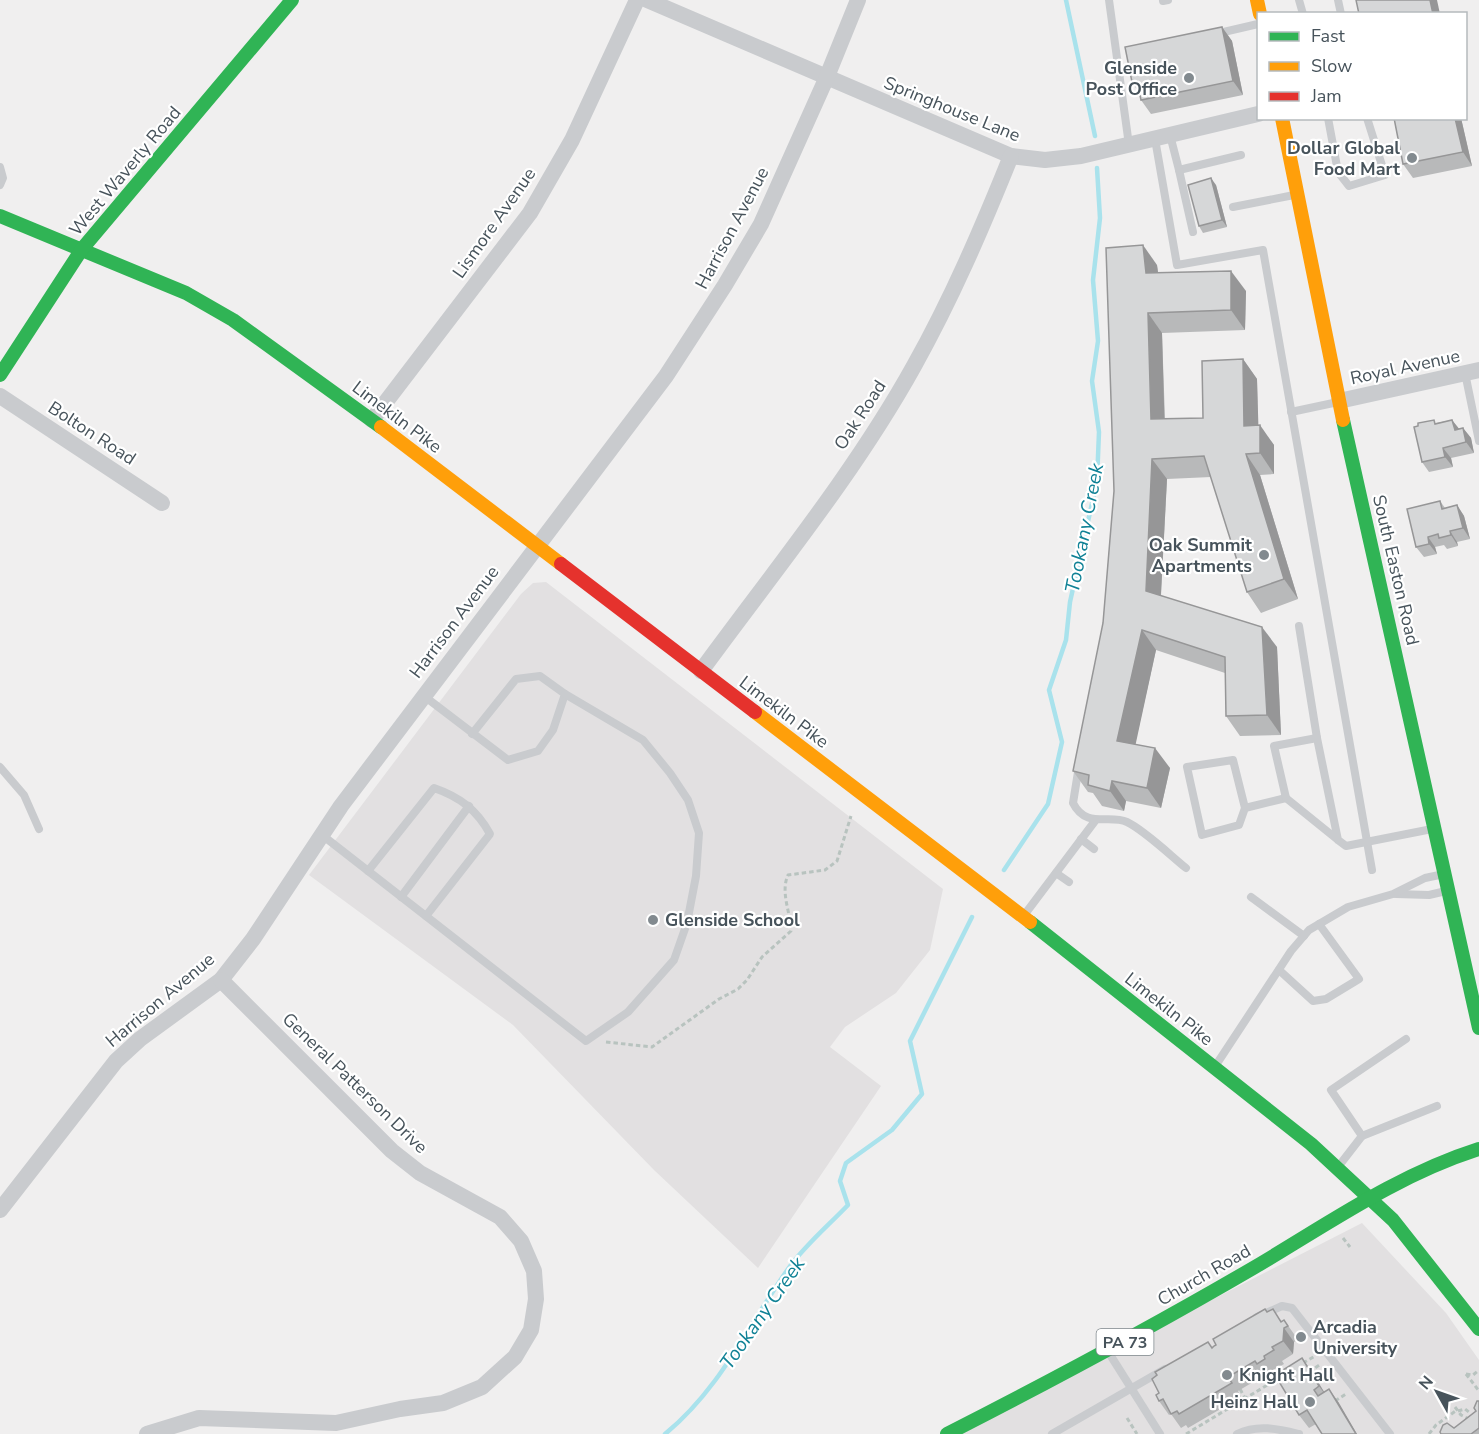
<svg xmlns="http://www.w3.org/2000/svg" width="1479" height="1434" font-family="'Nunito Sans',sans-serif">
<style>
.education{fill:#e2e0e1}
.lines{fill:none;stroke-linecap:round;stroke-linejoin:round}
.stream{stroke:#a9e2ec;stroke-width:4.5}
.path{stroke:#b8c3bf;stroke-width:3;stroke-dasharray:4.5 3;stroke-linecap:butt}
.lane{stroke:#c9cbce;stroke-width:8}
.street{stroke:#c9cbce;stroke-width:16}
.fast{stroke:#30b455;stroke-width:14}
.slow{stroke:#ff9f0a;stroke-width:14}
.jam{stroke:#e5322d;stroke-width:14}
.wall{fill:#b8b9ba}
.shaded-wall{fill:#969697}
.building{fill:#d6d7d8;stroke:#969697;stroke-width:1.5}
.poi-dot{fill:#828a8f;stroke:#fff;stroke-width:2}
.labels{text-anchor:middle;stroke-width:4.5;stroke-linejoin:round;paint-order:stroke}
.shield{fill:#fff;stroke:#7e878c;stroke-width:1.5}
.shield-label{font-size:16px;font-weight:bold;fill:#47535b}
.poi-label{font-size:18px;font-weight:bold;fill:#47535b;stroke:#fff;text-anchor:end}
.street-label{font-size:18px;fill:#47535b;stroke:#fff}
.water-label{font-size:20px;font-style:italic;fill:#108296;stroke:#fff}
</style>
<rect width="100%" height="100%" fill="#f0efef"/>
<g class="education">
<polygon points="546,582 943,889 930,950 896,993 845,1027 830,1047 881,1086 758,1268 654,1170 513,1025 309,875 521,594 533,583"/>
<polygon points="1362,1223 1446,1313 1479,1360 1479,1434 940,1434 1053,1381"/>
</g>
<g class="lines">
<g class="stream">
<polyline points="1066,0 1095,136"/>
<polyline points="1004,870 1048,804 1062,742 1049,690 1066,640 1070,602 1097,481 1099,432 1092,381 1098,341 1093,280 1100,218 1097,168"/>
<path d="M665,1434C720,1389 748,1326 788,1269C804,1246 829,1225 848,1205L840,1181L846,1163L892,1130L922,1094L910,1041L972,917"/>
</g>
<g class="path">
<path d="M606,1042L652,1047L719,999L738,989L747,980L762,957L791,931C791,913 780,893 788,875L825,870L837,861L851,816"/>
<polyline points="1343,1238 1350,1247"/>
<polyline points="1303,1363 1315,1356"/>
<polyline points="1309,1372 1321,1364"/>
<polyline points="1466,1374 1479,1391"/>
<polyline points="1466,1374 1473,1375 1479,1370"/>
<polyline points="1240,1389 1250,1407"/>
<polyline points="1335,1401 1346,1394"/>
<polyline points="1455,1407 1461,1415 1469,1419"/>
<polyline points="1458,1411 1465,1409 1470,1413"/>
<polyline points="1127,1418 1137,1434"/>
<polyline points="1186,1434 1279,1378"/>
<polyline points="1429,1434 1436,1425 1457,1410"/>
</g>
<g class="lane">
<polyline points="1109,0 1129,145"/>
<polyline points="1299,0 1303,14"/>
<polyline points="1338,0 1341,14"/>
<polyline points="1163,1 1168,0"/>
<polyline points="1215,34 1258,24"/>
<polyline points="1328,118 1338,172 1349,186 1385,175 1367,118"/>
<polyline points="1170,135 1179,170 1241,155"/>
<polyline points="1155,139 1177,265 1263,250 1372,870"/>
<polyline points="0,167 3,178 0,185"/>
<polyline points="1179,170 1193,232"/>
<polyline points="1233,207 1294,195"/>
<polyline points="1465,373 1479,441"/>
<polyline points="1291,412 1338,402"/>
<polyline points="1299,626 1317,738"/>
<polyline points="424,696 508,760 538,751 553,730 565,694 540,676 516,679 472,734"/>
<path d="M1079,766L1073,803C1086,829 1109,814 1127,822C1144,830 1170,855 1186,868"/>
<polyline points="0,767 24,795 39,829"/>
<polyline points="1245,808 1239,825 1202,835 1187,767 1233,760 1245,808 1286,798"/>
<polyline points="322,835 586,1041 628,1012 674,960 687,923 696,876 699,833 688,800 670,773 643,740 565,694"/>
<polyline points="1081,839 1094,849"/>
<polyline points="1338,840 1317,738 1274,746 1286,798 1338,840 1346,846 1432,829"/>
<path d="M368,871L434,788C460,797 477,810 490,834L426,916"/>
<polyline points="1056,873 1069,882"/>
<polyline points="1396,894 1429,895 1446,891"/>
<polyline points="401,897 469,806"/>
<polyline points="1251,897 1304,936"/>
<polyline points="1025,914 1095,821"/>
<polyline points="1279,970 1313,1001 1326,999 1359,979 1319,924"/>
<polyline points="1216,1065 1291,951 1309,930 1348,907 1393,894 1425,878 1444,874"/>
<polyline points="1362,1136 1437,1106"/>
<polyline points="1338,1167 1362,1136 1331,1090 1406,1039"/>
<polyline points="1257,1317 1282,1306 1292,1308 1390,1434"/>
<polyline points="1109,1353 1160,1434"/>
<polyline points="1052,1434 1165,1369"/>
<path d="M1237,1434C1258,1424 1278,1429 1299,1434"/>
</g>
<g class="street">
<polyline points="647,0 1011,156 1045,160 1081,156 1258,114"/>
<polyline points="0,396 162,503"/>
<polyline points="1339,401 1479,370"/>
<polyline points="372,420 530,213 572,140 637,0"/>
<path d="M701,671C774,571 854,474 914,366C952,298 982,228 1011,156"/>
<polyline points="0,1210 116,1061 140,1039 221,980 253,939 341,806 666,376 725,285 761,224 826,79 858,0"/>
<polyline points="147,1434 199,1418 336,1423 400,1409 443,1403 482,1387 515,1357 531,1330 536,1299 534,1271 521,1241 500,1217 420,1173 392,1151 221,980"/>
</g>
<g class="fast">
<polyline points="0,216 186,293 233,320 381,427"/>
<polyline points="0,375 82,249 292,0"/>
<polyline points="1343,420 1479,1028"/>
<polyline points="1030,922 1311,1144 1393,1220 1479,1329"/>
<path d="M947,1434C1051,1381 1154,1326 1255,1267C1328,1224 1397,1175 1479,1149"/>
</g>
<g class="slow">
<polyline points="1257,0 1260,14"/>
<polyline points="1282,118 1343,420"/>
<polyline points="381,427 561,564"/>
<polyline points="755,712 1030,922"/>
</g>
<polyline class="jam" points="561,564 755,712"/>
</g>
<g class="wall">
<polygon points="1222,27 1232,41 1243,95 1151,114 1141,100 1140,94 1132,82"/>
<polygon points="1394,118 1461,118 1472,166 1413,178 1403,164"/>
<polygon points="1216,185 1227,227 1203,233 1199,226"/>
<polygon points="1157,265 1158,273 1246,291 1245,330 1162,333 1165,419 1203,418 1243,359 1257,379 1258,425 1274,445 1274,474 1260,475 1298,599 1261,613 1247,592 1211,477 1167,479 1161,596 1277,647 1281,735 1240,736 1226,716 1225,673 1156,650 1135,744 1170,768 1161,808 1126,801 1124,811 1102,806 1093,793 1088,792 1073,771 1103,623 1114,491"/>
<polygon points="1452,420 1459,429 1463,428 1471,438 1474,453 1451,458 1453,467 1429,472 1422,462 1436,423"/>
<polygon points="1440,501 1445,508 1457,505 1464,516 1470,539 1457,542 1458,546 1447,549 1444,545 1435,547 1437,554 1424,557 1416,547"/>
<polygon points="1267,1312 1282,1321 1284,1320 1294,1334 1298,1340 1294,1342 1293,1354 1282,1361 1284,1364 1273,1370 1275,1373 1267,1378 1265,1375 1238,1391 1241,1397 1188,1428 1186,1425 1181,1428 1171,1414 1169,1415 1159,1401 1159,1393 1212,1347"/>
<polygon points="1312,1372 1324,1392 1339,1403 1316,1424 1309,1428 1299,1415"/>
<polygon points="1479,1401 1479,1434 1441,1434 1454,1428 1476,1411"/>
</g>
<g class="shaded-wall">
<polygon points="1430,0 1437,0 1440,14 1433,14"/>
<polygon points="1222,27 1232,41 1243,95 1233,81"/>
<polygon points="1455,118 1461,118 1472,166 1463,152"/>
<polygon points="1211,178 1216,185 1227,227 1222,220"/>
<polygon points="1143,245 1157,265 1161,294 1146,273"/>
<polygon points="1231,271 1246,291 1245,330 1231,310"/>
<polygon points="1148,313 1162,333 1165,440 1151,419"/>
<polygon points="1243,359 1257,379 1259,446 1244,426"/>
<polygon points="1452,420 1460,430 1455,430"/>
<polygon points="1260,425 1274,445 1274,474 1260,453"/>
<polygon points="1463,428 1471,438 1474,453 1466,442"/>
<polygon points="1443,448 1451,458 1453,467 1445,457"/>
<polygon points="1246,454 1260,475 1298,599 1284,579"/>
<polygon points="1152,459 1167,479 1160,611 1146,591"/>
<polygon points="1457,505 1464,516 1470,539 1463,528"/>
<polygon points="1450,531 1457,542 1458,546 1451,535"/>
<polygon points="1428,537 1435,547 1437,554 1429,544"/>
<polygon points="1262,627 1277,647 1281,735 1267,715"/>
<polygon points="1142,630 1156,650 1132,761 1117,741"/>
<polygon points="1155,748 1170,768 1161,808 1147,788"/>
<polygon points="1112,781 1126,801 1124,811 1110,791"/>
<polygon points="1284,1328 1294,1342 1293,1354 1283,1341"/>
<polygon points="1302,1358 1312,1372 1329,1400 1319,1386"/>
<polygon points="1329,1389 1339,1403 1357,1434 1356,1434"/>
</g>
<g class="building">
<polygon points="1356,0 1430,0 1433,14 1359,14"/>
<polygon points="1222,27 1233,81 1141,100 1137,81 1132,82 1125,47"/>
<polygon points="1394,118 1455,118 1463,152 1403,164"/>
<polygon points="1211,178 1222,220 1199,226 1188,185"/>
<polygon points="1143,245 1146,273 1231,271 1231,310 1148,313 1151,419 1203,418 1202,361 1243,359 1244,426 1260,425 1260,453 1246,454 1284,579 1247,592 1204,456 1152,459 1146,591 1262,627 1267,715 1226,716 1225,657 1142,630 1117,741 1155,748 1147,788 1112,781 1110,791 1088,785 1089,775 1073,771 1103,623 1114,491 1106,248"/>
<polygon points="1434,420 1435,424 1452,420 1455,430 1463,428 1466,442 1443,448 1445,457 1422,462 1414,427 1418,426 1418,423"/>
<polygon points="1440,501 1442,509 1457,505 1463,528 1450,531 1451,535 1439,538 1438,534 1428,537 1429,544 1416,547 1407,509"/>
<polygon points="1265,1309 1267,1312 1273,1309 1281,1322 1284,1320 1288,1326 1284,1328 1283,1341 1272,1347 1274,1350 1264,1356 1265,1359 1257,1364 1255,1361 1228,1377 1232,1383 1179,1414 1177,1411 1171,1414 1163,1399 1159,1401 1156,1395 1159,1393 1152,1379 1157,1375 1155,1372 1208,1342 1212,1348 1214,1346 1216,1345 1213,1339"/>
<polygon points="1302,1358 1319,1386 1314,1390 1318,1396 1329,1389 1356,1434 1322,1434 1307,1410 1299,1415 1275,1375"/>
<polygon points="1477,1401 1479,1401 1479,1428 1471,1434 1441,1434 1440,1432 1443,1425 1447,1423 1454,1428 1476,1411 1474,1408"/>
</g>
<g class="poi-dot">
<circle cx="1189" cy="78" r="6"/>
<circle cx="1412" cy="158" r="6"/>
<circle cx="1264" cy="555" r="6"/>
<circle cx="653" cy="920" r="6"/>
<circle cx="1301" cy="1337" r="6"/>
<circle cx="1227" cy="1375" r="6"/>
<circle cx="1310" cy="1402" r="6"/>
</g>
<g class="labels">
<rect class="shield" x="1096.5" y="1329" width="57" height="26" rx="4.5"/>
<g class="shield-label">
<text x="1125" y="1348">PA 73</text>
</g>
<g class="poi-label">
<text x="1177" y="74">Glenside<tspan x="1177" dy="21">Post Office</tspan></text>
<text x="1400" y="154">Dollar Global<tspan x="1400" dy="21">Food Mart</tspan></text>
<text x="1252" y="551">Oak Summit<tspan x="1252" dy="21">Apartments</tspan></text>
<text x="665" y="926" text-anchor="start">Glenside School</text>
<text x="1313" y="1333" text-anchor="start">Arcadia<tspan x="1313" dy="21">University</tspan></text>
<text x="1239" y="1381" text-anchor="start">Knight Hall</text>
<text x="1298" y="1408">Heinz Hall</text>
</g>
<g class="street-label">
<text transform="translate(952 109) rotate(22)" y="6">Springhouse Lane</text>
<text transform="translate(125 171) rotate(-50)" y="6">West Waverly Road</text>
<text transform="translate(494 223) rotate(-55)" y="6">Lismore Avenue</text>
<text transform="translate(732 228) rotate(-62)" y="6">Harrison Avenue</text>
<text transform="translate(1405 367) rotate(-12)" y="6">Royal Avenue</text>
<text transform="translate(860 415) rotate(-57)" y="6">Oak Road</text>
<text transform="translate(397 417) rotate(37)" y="6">Limekiln Pike</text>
<text transform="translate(92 433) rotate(33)" y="6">Bolton Road</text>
<text transform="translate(1396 570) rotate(77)" y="6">South Easton Road</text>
<text transform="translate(454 622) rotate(-53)" y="6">Harrison Avenue</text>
<text transform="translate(784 712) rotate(37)" y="6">Limekiln Pike</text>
<text transform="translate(160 1000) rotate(-40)" y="6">Harrison Avenue</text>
<text transform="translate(1169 1009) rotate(38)" y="6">Limekiln Pike</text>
<text transform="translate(355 1083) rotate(44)" y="6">General Patterson Drive</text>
<text transform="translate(1204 1275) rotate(-30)" y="6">Church Road</text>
</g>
<g class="water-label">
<text transform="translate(1084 528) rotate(-79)" y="7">Tookany Creek</text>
<text transform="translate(762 1313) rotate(-55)" y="7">Tookany Creek</text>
</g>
</g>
<rect x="1257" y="12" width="210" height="108" fill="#ffffff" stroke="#b5babd" stroke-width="1.5"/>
<rect x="1269" y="32" width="30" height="9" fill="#30b455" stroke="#b5babd" stroke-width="1.5"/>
<text x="1311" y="42" font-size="18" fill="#47535b">Fast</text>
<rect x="1269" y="62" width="30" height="9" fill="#ff9f0a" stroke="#b5babd" stroke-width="1.5"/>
<text x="1311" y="72" font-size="18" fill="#47535b">Slow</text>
<rect x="1269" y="92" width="30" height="9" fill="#e5322d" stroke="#b5babd" stroke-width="1.5"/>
<text x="1311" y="102" font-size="18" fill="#47535b">Jam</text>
<g transform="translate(1437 1392) rotate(310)" stroke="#ffffff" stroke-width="4.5" paint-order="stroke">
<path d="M0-4.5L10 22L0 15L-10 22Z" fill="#47535b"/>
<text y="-9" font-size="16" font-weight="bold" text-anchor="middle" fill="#47535b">N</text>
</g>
</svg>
